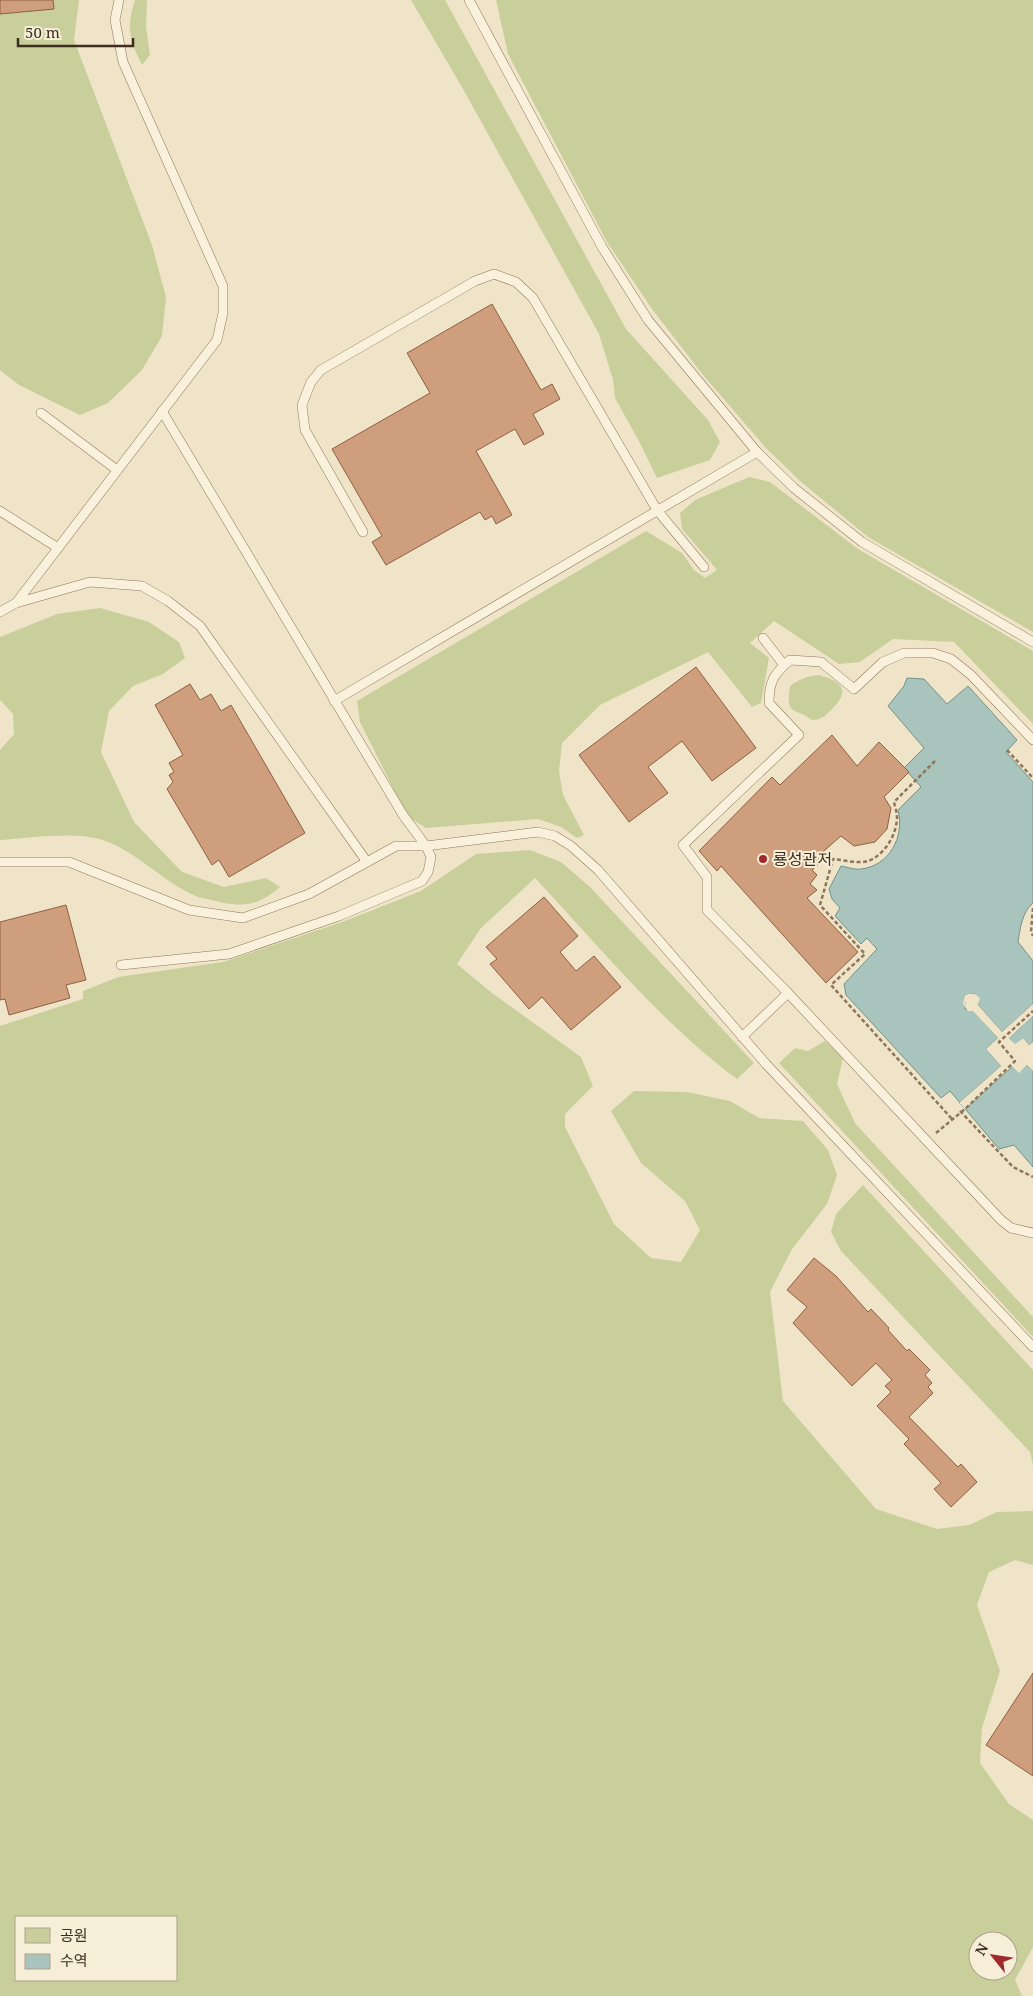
<svg xmlns="http://www.w3.org/2000/svg" width="1033" height="1996" font-family="'Noto Serif','Noto Sans KR',serif">
<style>
.green{fill:#c9cf9b;fill-rule:evenodd}
.water{fill:#a9c4bc;stroke:#6f938a}
.pier{fill:#f0e4c8}
.building{fill:#cf9f7d;stroke:#8d5f41}
.lines{fill:none;stroke-linecap:round;stroke-linejoin:round}
.service-casing{stroke:#8d765c;stroke-width:10}
.path{stroke:#8d765c;stroke-width:2.5;stroke-dasharray:4 2.5;stroke-linecap:butt}
.service{stroke:#faf1dc;stroke-width:9}
.poi-dot{fill:#9e2a2b;stroke:#f7eed8;stroke-width:2}
.labels{text-anchor:middle;stroke-width:4;stroke-linejoin:round;paint-order:stroke}
.poi-label{font-size:16px;fill:#3d2e20;stroke:#f7eed8;text-anchor:start}
</style>
<rect width="100%" height="100%" fill="#f0e4c8"/>
<g class="green">
<polygon points="0,0 79,0 74,40 152,245 166,297 162,336 142,370 108,403 80,415 19,385 0,370"/>
<path d="M135,0H147L146,27L150,55L142,65C130,41 126,27 135,0Z"/>
<polygon points="411,0 445,0 626,329 708,420 720,442 710,460 657,478 640,443 615,398 613,380 599,334 463,89"/>
<polygon points="496,0 1033,0 1033,632 868,537 800,481 765,447 703,375 652,309 607,242 508,54"/>
<polygon points="749,477 770,482 858,549 1033,651 1033,724 954,642 893,639 860,662 839,664 774,621 750,643 769,658 761,703 752,707 708,652 600,705 562,743 559,771 563,795 584,835 577,838 561,827 538,819 426,828 407,816 360,722 357,701 646,531 682,553 694,570 705,578 717,570 682,529 680,513 695,500"/>
<path d="M100,608L149,622L179,642L185,658L163,674L133,686L109,711L101,752L134,822L182,872L224,887L266,878L280,887C260,904 247,908 220,902C213,900 205,899 198,897C162,883 133,846 95,838C70,832 27,838 0,840V750L14,734L13,714L0,700V637L57,614Z"/>
<path d="M819,675C841,681 852,690 832,709C825,716 822,720 812,720C795,707 785,717 790,686C800,679 807,676 819,675Z"/>
<path d="M530,850L561,862L590,887L754,1063L737,1079C660,1022 600,947 535,878L481,928L457,964L492,993L581,1057L593,1086L565,1114V1127L614,1224L651,1258L681,1262L700,1230L685,1201L641,1163L611,1111L634,1091L687,1092L730,1101L759,1118L803,1121L828,1150L837,1175L827,1204L792,1249L770,1292L783,1401L876,1509L937,1529L969,1525L997,1512L1033,1511V1565L1015,1560L989,1572L977,1605L1000,1671L982,1728L980,1763L1009,1804L1033,1820V1947L1015,1980L1022,1996H0V1026L83,999V991L118,977L223,962L342,922L421,891L476,854ZM16,1917H176V1980H16ZM978,1941H1008V1971H978Z"/>
<polygon points="825,1041 843,1058 837,1084 855,1123 1033,1317 1033,1337 779,1063 795,1048 808,1051"/>
<polygon points="863,1185 1033,1370 1033,1465 1030,1452 841,1251 831,1232 836,1214"/>
</g>
<g class="water">
<path d="M907,678L924,679L947,704L968,686L1017,740L1006,752L1033,782V903C1022,912 1020,929 1018,942L1033,961V1004L1002,1032L978,1005L979,998L975,994L965,995V1009L973,1010L998,1038L986,1049L1001,1066L959,1103L965,1109L1013,1066L1019,1072L1027,1065L1033,1071V1167L1014,1145L999,1149L950,1091L941,1098L846,995L844,984L877,949L867,938L861,944L835,916L840,908L832,899L829,889L841,866C847,867 855,870 861,869C889,866 905,837 898,810L921,787L904,768L924,748L888,706L904,686Z"/>
<polygon points="1033,1016 1033,1042 1029,1045 1023,1038 1015,1045 1009,1038"/>
</g>
<g class="pier">
<polygon points="969,994 975,994 980,998 978,1005 1002,1032 1033,1004 1033,1007 1002,1035 976,1007 977,999 974,997 967,997 965,1004 967,1007 975,1009 1000,1037 1000,1040 989,1049 1003,1066 963,1103 965,1105 1011,1063 1019,1069 1028,1062 1033,1067 1033,1071 1027,1065 1019,1073 1012,1066 965,1109 959,1103 1001,1066 986,1049 998,1038 973,1011 968,1011 963,1004 965,995"/>
<polygon points="1033,1014 1033,1016 1009,1038 1015,1044 1023,1038 1029,1045 1033,1042 1033,1045 1028,1048 1023,1041 1014,1047 1007,1039 1007,1036"/>
</g>
<g class="building">
<polygon points="0,0 53,0 54,9 0,14"/>
<polygon points="492,304 541,390 552,384 560,399 533,414 544,434 524,445 515,429 476,451 512,515 496,524 492,516 485,520 480,512 386,565 372,542 382,536 332,449 430,393 407,353"/>
<polygon points="696,667 756,748 712,781 682,741 648,767 668,793 629,822 579,755"/>
<polygon points="190,684 200,700 211,694 221,711 231,705 305,833 229,877 219,860 212,865 167,789 173,782 169,775 174,772 169,763 183,755 155,705"/>
<polygon points="832,735 857,766 879,742 909,772 884,797 891,808 887,829 875,842 854,846 841,836 817,857 822,861 812,870 817,875 810,884 817,890 807,898 858,952 826,983 721,866 717,871 699,851 772,777 780,785"/>
<polygon points="544,897 578,936 560,952 576,971 594,956 621,987 571,1030 542,997 529,1009 490,964 497,959 486,947"/>
<polygon points="66,905 86,980 66,985 70,998 9,1015 5,999 0,1000 0,922"/>
<polygon points="814,1258 836,1276 868,1312 871,1309 889,1328 888,1330 907,1351 909,1349 930,1370 925,1375 932,1383 928,1387 933,1393 909,1417 958,1467 961,1464 977,1482 951,1507 934,1489 941,1483 904,1444 909,1439 877,1406 891,1392 885,1386 892,1380 876,1363 852,1386 793,1323 807,1307 787,1290"/>
<polygon points="1033,1673 1033,1776 986,1745"/>
</g>
<g class="lines">
<g class="service-casing">
<g id="service">
<polyline points="469,0 602,247 648,320 757,452 794,488 862,542 1033,642"/>
<polyline points="41,413 117,470"/>
<polyline points="0,511 58,548"/>
<polyline points="363,532 305,430 302,405 311,382 321,370 475,281 494,274 516,282 533,298 657,510 704,567"/>
<polyline points="16,603 90,582 142,586 168,601 200,626 367,862"/>
<polyline points="0,612 16,603 217,340 223,313 223,286 123,62 115,20 119,0"/>
<polyline points="763,638 784,665"/>
<polyline points="334,701 757,452"/>
<polyline points="0,862 69,862 189,910 243,918 309,894 396,846 426,846 538,832 555,836 571,846 598,870 766,1064 1033,1347"/>
<polyline points="121,965 229,954 339,916 422,881 428,872 431,857 426,846 403,815 162,411"/>
<polyline points="788,993 1001,1220 1011,1228 1033,1233"/>
<path d="M742,1037L788,993L707,910V877L683,845L799,735L769,703C769,681 774,674 790,660L821,662L854,689L883,662L904,653H933L951,659L971,675L1033,740"/>
</g>
</g>
<g class="path">
<polyline points="1007,750 1033,778"/>
<path d="M935,761L894,802C895,807 897,812 897,817C897,834 885,855 868,861C858,864 844,860 833,859L820,905L865,954L831,985L952,1119"/>
<polyline points="1033,908 1031,932 1033,936"/>
<polyline points="960,1111 1013,1167 1033,1177"/>
<polyline points="936,1133 965,1109 1015,1061 999,1042 1033,1011"/>
</g>
<use href="#service" class="service"/>
</g>
<circle class="poi-dot" cx="763" cy="859" r="5"/>
<g class="labels">
<g class="poi-label">
<text x="773" y="865">룡성관저</text>
</g>
</g>
<rect x="15" y="1916" width="162" height="65" fill="#f7eed8" stroke="#ada18e"/>
<rect x="25" y="1928" width="25" height="15" fill="#c9cf9b" stroke="#ada18e"/>
<text x="60" y="1941" font-size="15" fill="#3d2e20">공원</text>
<rect x="25" y="1954" width="25" height="15" fill="#a9c4bc" stroke="#ada18e"/>
<text x="60" y="1966" font-size="15" fill="#3d2e20">수역</text>
<g transform="translate(993 1956) rotate(300)"><circle r="24" fill="#f7eed8" stroke="#ada18e"/>
<path d="M0-4L9 19L0 12L-9 19Z" fill="#9e2a2b"/>
<text y="-8" font-size="14" font-weight="bold" text-anchor="middle" fill="#3d2e20">N</text>
</g>
<path d="M18 38v8h115v-8" fill="none" stroke="#3d2e20" stroke-width="2.5"/>
<text x="25" y="38" font-size="15" fill="#3d2e20" stroke="#f7eed8" stroke-width="4" paint-order="stroke">50 m</text>
</svg>
